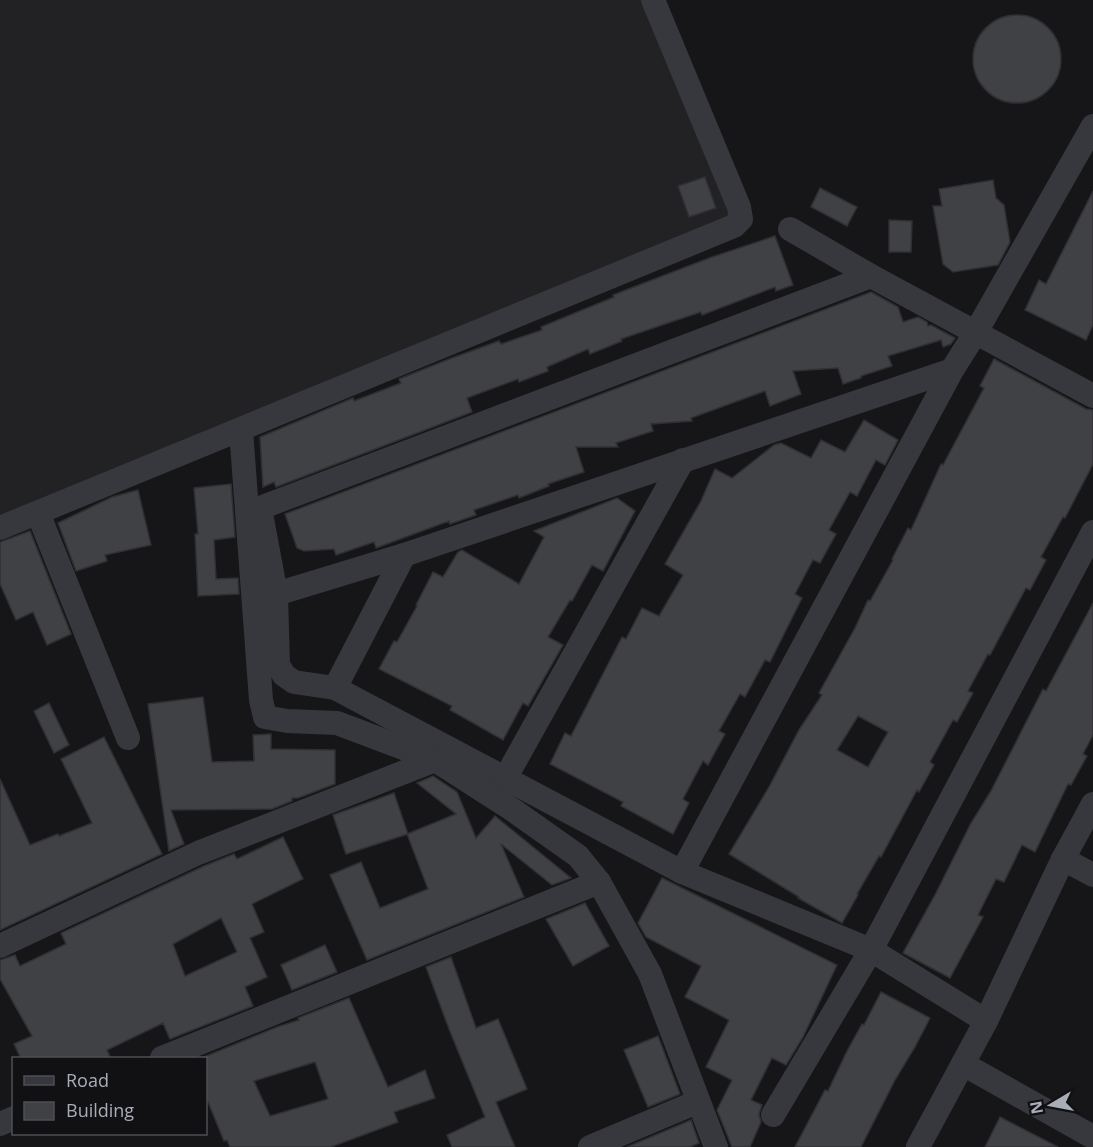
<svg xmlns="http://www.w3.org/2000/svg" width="1093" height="1147" font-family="'Open Sans',sans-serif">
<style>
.built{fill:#222225}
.building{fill:#404145;stroke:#303034;stroke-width:1.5;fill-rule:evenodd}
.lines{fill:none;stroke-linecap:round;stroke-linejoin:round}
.street{stroke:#37383d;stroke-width:24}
</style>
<rect width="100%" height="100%" fill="#161618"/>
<polygon class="built" points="0,0 666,0 753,223 0,520"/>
<g class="building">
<circle cx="1017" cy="59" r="44"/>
<polygon points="705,177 716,208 689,217 678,186"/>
<polygon points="993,180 996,198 1004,205 1010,242 998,265 953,272 943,264 933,206 942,206 939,189"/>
<polygon points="820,188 857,207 847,226 811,207"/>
<polygon points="1093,191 1093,325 1086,340 1025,310 1039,280 1046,284"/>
<polygon points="889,220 912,221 911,252 889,252"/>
<polygon points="775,236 793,285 776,291 775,287 702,315 701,312 662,325 621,339 622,341 590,354 588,349 547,367 548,371 519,382 518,379 467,398 472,412 276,487 274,482 263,487 260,437 353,398 354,401 401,383 399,379 452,358 499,341 501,344 542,330 541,327 614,297 613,295 712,257"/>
<polygon points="871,292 898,307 903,322 918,317 927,322 928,326 931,325 955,338 951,344 943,347 941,340 888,356 892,366 861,376 861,378 843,384 838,368 793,371 801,394 770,406 765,391 691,418 692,421 651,424 653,431 616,443 618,447 576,447 584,472 548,484 549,486 519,498 518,495 474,510 476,515 450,524 449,521 376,548 374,542 336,555 334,549 304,551 297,548 285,514"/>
<path d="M994,359L1086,409L1093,410V464L1065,518L1063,517L1041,557L1046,560L1030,590L1026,588L990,655L988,654L968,691L973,693L957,722L953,720L930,762L934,765L919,792L917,790L881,857L879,856L857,894L858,895L842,923L798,898L799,897L729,854L769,787L799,730L822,695L819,693L855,628L868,600L870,601L893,560L892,559L908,528L911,530L941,464L943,465L984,388L980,386ZM858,716L888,732L868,767L837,750Z"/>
<polygon points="864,420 898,440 885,465 876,460 857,496 850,492 829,530 836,534 820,563 813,560 795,594 802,598 770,662 765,660 745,697 740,694 719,731 725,734 708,765 703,761 683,799 689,803 673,834 621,806 623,802 550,764 565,733 571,736 622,637 626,639 642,608 659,616 683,575 665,564 701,501 715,469 732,478 774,445 781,443 811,458 821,440 845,452"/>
<polygon points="231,484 235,537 214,540 216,579 238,578 239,594 198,596 195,534 198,534 194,488"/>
<polygon points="138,490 151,545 105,555 107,561 76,571 58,523 112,497"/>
<polygon points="617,498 635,511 603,571 592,565 572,601 570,600 548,637 563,645 528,706 523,703 503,740 450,710 452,706 379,669 394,641 397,642 417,606 416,605 433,572 443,577 458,552 462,550 519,584 544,537 534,531"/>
<polygon points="30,531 71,634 47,645 33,612 16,620 0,584 0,542"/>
<polygon points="1093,603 1093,735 1083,754 1087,756 1071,785 1068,784 1035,852 1022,845 1004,882 996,879 978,915 983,917 950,978 903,953 936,893 971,823 991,791 1043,689 1046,691"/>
<polygon points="203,697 212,762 254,761 253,735 271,734 271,749 335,750 335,784 298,798 292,798 292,801 272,809 171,810 184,844 169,851 148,704"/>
<polygon points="49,703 69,745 54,753 34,711"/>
<polygon points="104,737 162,854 0,930 0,779 30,845 58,834 59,836 92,823 61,759"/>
<polygon points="433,776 457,792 476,838 495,816 571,878 552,885 501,844 524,897 367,960 330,875 361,862 380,908 428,889 407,834 456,814 417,783"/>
<polygon points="394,793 408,834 346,854 333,815"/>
<path d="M283,837L303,879L252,904L264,932L250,938L267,977L245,987L253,1006L170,1039L163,1023L107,1050L111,1059H21L14,1044L32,1036L0,979V960L15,955L20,966L66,944L61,933L204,866L234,854L237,859ZM221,918L237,952L185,976L173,944Z"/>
<polygon points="662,878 837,965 803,1037 786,1065 772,1058 751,1100 762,1105 759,1114 761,1122 750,1147 732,1147 717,1110 732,1080 706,1067 729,1020 685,997 701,966 646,937 638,923"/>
<polygon points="585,903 609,946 573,966 546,919"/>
<polygon points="325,945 337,972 292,990 281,965"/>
<polygon points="451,957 476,1028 498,1019 527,1089 496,1102 515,1147 452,1147 447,1135 485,1117 449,1029 426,967"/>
<polygon points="881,992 930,1018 915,1047 895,1080 861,1147 795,1147 825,1090 828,1091 846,1053 862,1024 864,1025"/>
<path d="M349,998L388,1087L425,1070L435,1098L394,1112L398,1122L331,1147H230L227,1140L224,1141L206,1097V1059H199L277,1027L299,1020L298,1018ZM315,1062L328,1099L270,1116L254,1081Z"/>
<polygon points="658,1036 680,1094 648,1107 624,1050"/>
<polygon points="1000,1117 1058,1147 985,1147"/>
<polygon points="691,1120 699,1143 690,1147 627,1147"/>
</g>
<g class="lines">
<g class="street">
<polyline points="790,229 871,276 1093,396"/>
<polyline points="871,276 260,508 276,594 278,665 284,675 294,682 335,688 682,872 871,950 986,1021"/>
<polyline points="241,430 261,700 265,717 287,721 337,723 435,760 513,810 578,856 599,882 650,974 716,1147"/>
<polyline points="38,513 128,738"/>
<polyline points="0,528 734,226 741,219 739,207 653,0"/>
<polyline points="276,594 404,555 952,370"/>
<polyline points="335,688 404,555"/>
<polyline points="506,777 683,460"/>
<polyline points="1063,859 1093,875"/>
<polyline points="682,872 952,370 976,332 1093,126"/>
<polyline points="0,946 198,853 435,760"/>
<polyline points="162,1058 599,882"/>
<polyline points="963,1064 1093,1137"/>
<polyline points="773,1115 871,950 1093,532"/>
<polyline points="0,1124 14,1118"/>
<polyline points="590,1147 697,1102"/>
<polyline points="918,1147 986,1021 1063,859 1093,804"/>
</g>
</g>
<rect x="12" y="1057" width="195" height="78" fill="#111113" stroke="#4d4f55" stroke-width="1.5"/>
<rect x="24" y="1076" width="30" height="9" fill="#37383d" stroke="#4d4f55" stroke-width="1.5"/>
<text x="66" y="1087" font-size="18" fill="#a8adb8">Road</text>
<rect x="24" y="1102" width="30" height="18" fill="#404145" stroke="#4d4f55" stroke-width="1.5"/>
<text x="66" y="1117" font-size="18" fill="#a8adb8">Building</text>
<g transform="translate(1051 1105) rotate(260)" stroke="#111113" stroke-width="4.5" paint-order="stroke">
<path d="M0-4.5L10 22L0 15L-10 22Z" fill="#a8adb8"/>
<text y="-9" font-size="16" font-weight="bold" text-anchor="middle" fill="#a8adb8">N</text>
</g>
</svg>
